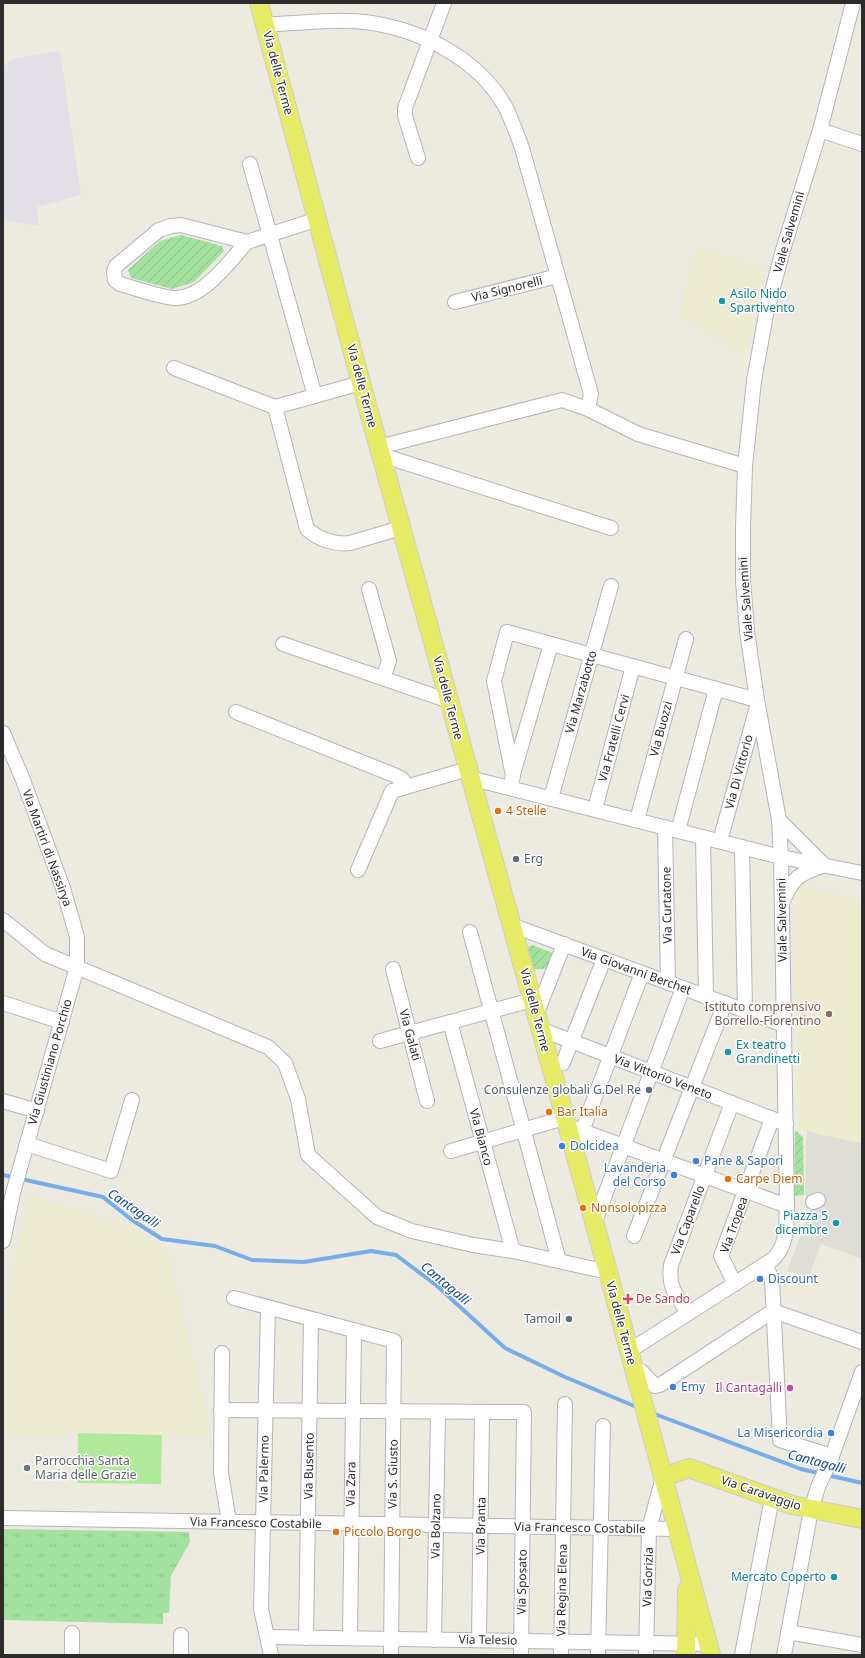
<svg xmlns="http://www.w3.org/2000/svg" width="865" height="1658" font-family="'Noto Sans',sans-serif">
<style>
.industrial{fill:#e3dfe6}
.education{fill:#eeecd0}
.grass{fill:url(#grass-tufts)}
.garden{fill:url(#garden-furrows)}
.pitch{fill:#b2e89a}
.plaza{fill:#deddd6}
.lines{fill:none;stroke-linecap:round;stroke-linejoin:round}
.stream{stroke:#77adeb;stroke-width:4}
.minor-casing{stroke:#b4b3bf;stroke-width:16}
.major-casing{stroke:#ccc;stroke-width:20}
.minor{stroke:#fff;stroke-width:14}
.major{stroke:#e7ec66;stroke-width:18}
.culture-dot{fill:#0f9aa8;stroke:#fff;stroke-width:1.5}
.food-dot{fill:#e8710a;stroke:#fff;stroke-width:1.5}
.service-dot{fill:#5c6f8a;stroke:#fff;stroke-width:1.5}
.education-dot{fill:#8d6e63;stroke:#fff;stroke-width:1.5}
.shop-dot{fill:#3f7fe0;stroke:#fff;stroke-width:1.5}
.health-dot{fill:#e0444e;stroke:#fff;stroke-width:1.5}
.hotel-dot{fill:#d1479c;stroke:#fff;stroke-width:1.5}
.worship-dot{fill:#6b7280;stroke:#fff;stroke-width:1.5}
.labels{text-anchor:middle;stroke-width:3;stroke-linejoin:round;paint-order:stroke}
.street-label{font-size:12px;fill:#2c2c2c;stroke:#fff}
.culture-label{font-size:12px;fill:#0d838f;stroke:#fff;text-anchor:start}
.food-label{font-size:12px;fill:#c56008;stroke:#fff;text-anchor:start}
.service-label{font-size:12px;fill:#4e5e75;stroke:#fff;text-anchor:end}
.education-label{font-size:12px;fill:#785e54;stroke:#fff;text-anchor:end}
.shop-label{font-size:12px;fill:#366cbe;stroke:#fff;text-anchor:start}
.health-label{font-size:12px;fill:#be3a42;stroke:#fff;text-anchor:start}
.hotel-label{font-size:12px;fill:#b23c85;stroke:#fff;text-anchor:end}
.worship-label{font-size:12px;fill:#5b616d;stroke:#fff;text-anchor:start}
.water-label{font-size:13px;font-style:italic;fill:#13479a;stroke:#fff}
</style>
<defs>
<pattern id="grass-tufts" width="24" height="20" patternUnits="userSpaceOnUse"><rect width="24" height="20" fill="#a3e19e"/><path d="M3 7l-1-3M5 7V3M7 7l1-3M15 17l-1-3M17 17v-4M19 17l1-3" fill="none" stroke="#8cc188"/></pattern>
<pattern id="garden-furrows" width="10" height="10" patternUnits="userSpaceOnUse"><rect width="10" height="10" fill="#a3e19e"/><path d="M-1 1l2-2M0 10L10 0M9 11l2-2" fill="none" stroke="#8cc188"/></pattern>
</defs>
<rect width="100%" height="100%" fill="#edebdf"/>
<polygon class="industrial" points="60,51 81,195 37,207 39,226 3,220 3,66 12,59"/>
<g class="education">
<polygon points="698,247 765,269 746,355 680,316"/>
<polygon points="800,886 862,900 862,1143 822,1135 799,1128 794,900 795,893"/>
<polygon points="29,1196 124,1225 157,1244 165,1251 170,1262 211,1435 3,1435 3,1324"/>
</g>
<polygon class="grass" points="3,1529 189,1532 190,1542 171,1576 169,1613 163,1613 163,1624 3,1620"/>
<g class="garden">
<polygon points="181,235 222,246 224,251 194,282 172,289 131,278 128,270 160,241"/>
<polygon points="532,945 553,953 546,969 534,969 528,947"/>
<polygon points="795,1130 803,1137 804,1195 794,1196"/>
</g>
<polygon class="pitch" points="78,1433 162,1435 161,1484 77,1483"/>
<polygon class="plaza" points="807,1130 822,1135 862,1143 862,1259 821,1244 809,1276 787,1271 812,1207 805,1194"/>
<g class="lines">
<g class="stream">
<polyline points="3,1175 103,1197 132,1220 162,1239 215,1246 252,1260 304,1262 371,1251 396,1255 436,1285 505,1348 565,1377 639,1408"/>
<polyline points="652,1413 801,1469 862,1483"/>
</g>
<g class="minor-casing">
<g id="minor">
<path d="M265,25C300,23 337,18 372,23C423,31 478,59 505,106C512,120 517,134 522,148L591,394L588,409"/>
<polyline points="820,130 862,144"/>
<polyline points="418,158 405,116 405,108 444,3"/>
<polyline points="250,164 315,396"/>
<path d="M247,242C229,262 203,299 174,298C156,296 138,289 120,284L115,280L114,271L116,266L159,230L171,226L181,225L247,242L318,219"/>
<polyline points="455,302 558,276"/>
<polyline points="174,368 275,407 361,383"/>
<path d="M275,407L307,529C318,539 335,545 350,543L401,528"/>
<polyline points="379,447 562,400 588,409 638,434 745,466"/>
<polyline points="381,455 611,528"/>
<polyline points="369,589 389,661 383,678"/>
<polyline points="283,644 449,701"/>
<polyline points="236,712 394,775 402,779 406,787"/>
<polyline points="3,733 23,780 63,888 77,937 77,967 13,1193 3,1241"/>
<polyline points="513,774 551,644"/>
<polyline points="470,778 781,857 862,873"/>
<polyline points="510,788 513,776 494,681 507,632 757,700"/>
<polyline points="551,798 611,586"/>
<polyline points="595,809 633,666"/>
<polyline points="637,820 686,639"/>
<polyline points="779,820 824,865"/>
<polyline points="665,827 668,983"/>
<polyline points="678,831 716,689"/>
<polyline points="703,837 706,997"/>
<polyline points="720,841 757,707"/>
<polyline points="742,847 745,1011"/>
<polyline points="358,870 392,791 468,769"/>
<path d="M783,901C794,875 799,875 824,865"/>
<polyline points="3,920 45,954 268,1047 285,1063 298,1099 308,1155 377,1217 412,1231 473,1245 513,1251 608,1272"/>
<polyline points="511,925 784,1025"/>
<polyline points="470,932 559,1261"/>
<polyline points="393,969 427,1101"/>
<polyline points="3,1003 62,1022"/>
<polyline points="536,1015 564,944"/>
<polyline points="450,1022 513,1251"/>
<polyline points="540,1029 786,1124"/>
<polyline points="380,1041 532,1000"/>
<polyline points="563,1063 604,959"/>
<polyline points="3,1101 37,1111"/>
<polyline points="566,1125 787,1206"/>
<polyline points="579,1139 642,973"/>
<polyline points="27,1144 111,1171 132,1100"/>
<polyline points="451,1151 564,1118"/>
<polyline points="813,1202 818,1200"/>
<polyline points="594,1224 683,988"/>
<polyline points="634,1236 725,1003"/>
<polyline points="765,1264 772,1279 780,1440 832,1456"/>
<polyline points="735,1284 721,1256 772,1119"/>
<polyline points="234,1298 394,1341 391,1655"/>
<polyline points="268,1307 261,1609 271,1655"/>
<path d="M688,1313C676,1294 668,1289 671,1265L732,1103"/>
<path d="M629,1351L772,1260C788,1246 786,1225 787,1206L781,857L779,820L757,700L747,631L743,581V529L745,466L754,381L766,314L783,250L820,130L853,3"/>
<polyline points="222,1353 221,1473 229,1522"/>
<polyline points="634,1371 641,1371 655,1386 660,1385 773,1311 862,1342"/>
<polyline points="221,1410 524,1412 521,1655"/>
<polyline points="3,1518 677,1529"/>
<polyline points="788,1632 862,1645"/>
<polyline points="268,1637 708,1644"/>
<polyline points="306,1638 311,1319"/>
<polyline points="350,1638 354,1330"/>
<polyline points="434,1640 438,1412"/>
<polyline points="479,1640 482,1412"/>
<polyline points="72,1655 72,1633"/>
<polyline points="181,1655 181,1635"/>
<polyline points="561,1655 565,1404"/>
<polyline points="598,1655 603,1426"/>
<polyline points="646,1655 649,1529 663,1477"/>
<polyline points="742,1655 772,1498"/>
<polyline points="784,1655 811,1510 818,1487 832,1456 862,1372"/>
</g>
</g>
<g class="major-casing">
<g id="major">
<polyline points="259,3 361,383 608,1272 711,1655"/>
<polyline points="663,1477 689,1468 792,1505 862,1519"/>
<polyline points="686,1655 687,1590"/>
</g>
</g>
<use href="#minor" class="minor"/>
<use href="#major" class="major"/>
</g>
<g class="culture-dot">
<circle cx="722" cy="301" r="4"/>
<circle cx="728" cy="1052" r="4"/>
<circle cx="836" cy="1223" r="4"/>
<circle cx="834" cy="1577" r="4"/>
</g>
<g class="food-dot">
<circle cx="498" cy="811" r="4"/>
<circle cx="549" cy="1112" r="4"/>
<circle cx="728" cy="1179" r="4"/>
<circle cx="583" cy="1208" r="4"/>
<circle cx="336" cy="1532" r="4"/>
</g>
<g class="service-dot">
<circle cx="516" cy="859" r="4"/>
<circle cx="649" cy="1090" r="4"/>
<circle cx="569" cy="1319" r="4"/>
</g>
<circle class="education-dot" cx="829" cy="1014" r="4"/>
<g class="shop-dot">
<circle cx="562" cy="1146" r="4"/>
<circle cx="696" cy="1161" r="4"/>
<circle cx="674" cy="1175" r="4"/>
<circle cx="760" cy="1279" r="4"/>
<circle cx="673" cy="1387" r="4"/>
<circle cx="831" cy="1433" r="4"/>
</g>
<path class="health-dot" d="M626 1293h4v4h4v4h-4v4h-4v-4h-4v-4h4z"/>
<circle class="hotel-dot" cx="790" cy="1388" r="4"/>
<circle class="worship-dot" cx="27" cy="1468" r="4"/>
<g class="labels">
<g class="street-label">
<text transform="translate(278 73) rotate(75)" y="4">Via delle Terme</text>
<text transform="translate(789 232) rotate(-74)" y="4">Viale Salvemini</text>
<text transform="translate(507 289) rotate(-14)" y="4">Via Signorelli</text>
<text transform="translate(362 386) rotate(75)" y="4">Via delle Terme</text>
<text transform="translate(746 599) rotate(-94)" y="4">Viale Salvemini</text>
<text transform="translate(581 692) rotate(-74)" y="4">Via Marzabotto</text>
<text transform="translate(448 698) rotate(75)" y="4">Via delle Terme</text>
<text transform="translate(661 729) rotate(-75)" y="4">Via Buozzi</text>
<text transform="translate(614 738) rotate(-75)" y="4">Via Fratelli Cervi</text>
<text transform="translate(739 772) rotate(-75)" y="4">Via Di Vittorio</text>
<text transform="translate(47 848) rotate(70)" y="4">Via Martiri di Nassirya</text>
<text transform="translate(667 905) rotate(-91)" y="4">Via Curtatone</text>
<text transform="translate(782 920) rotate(-91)" y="4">Viale Salvemini</text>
<text transform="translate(636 971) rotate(20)" y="4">Via Giovanni Berchet</text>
<text transform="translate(535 1010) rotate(75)" y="4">Via delle Terme</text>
<text transform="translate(410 1035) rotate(75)" y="4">Via Galati</text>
<text transform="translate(50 1062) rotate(-74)" y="4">Via Giustiniano Porchio</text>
<text transform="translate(663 1077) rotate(21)" y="4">Via Vittorio Veneto</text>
<text transform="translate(481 1137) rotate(75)" y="4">Via Bianco</text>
<text transform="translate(688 1220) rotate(-69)" y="4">Via Caparello</text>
<text transform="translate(734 1225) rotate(-70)" y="4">Via Tropea</text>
<text transform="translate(621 1323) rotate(75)" y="4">Via delle Terme</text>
<text transform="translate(309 1466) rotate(-89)" y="4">Via Busento</text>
<text transform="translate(264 1469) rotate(-89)" y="4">Via Palermo</text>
<text transform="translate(393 1474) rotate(-89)" y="4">Via S. Giusto</text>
<text transform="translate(351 1484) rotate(-89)" y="4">Via Zara</text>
<text transform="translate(761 1493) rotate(19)" y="4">Via Caravaggio</text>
<text transform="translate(256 1523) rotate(1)" y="4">Via Francesco Costabile</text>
<text transform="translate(436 1526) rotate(-89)" y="4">Via Bolzano</text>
<text transform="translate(481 1526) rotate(-89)" y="4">Via Branta</text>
<text transform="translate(580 1528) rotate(1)" y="4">Via Francesco Costabile</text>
<text transform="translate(648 1577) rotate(-88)" y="4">Via Gorizia</text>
<text transform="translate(522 1582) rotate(-89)" y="4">Via Sposato</text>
<text transform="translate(562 1590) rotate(-89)" y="4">Via Regina Elena</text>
<text transform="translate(488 1640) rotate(1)" y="4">Via Telesio</text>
</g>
<g class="culture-label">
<text x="730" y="298">Asilo Nido<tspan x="730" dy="14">Spartivento</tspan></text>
<text x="736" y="1049">Ex teatro<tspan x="736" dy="14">Grandinetti</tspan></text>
<text x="828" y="1220" text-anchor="end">Piazza 5<tspan x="828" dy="14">dicembre</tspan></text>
<text x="826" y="1581" text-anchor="end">Mercato Coperto</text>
</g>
<g class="food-label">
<text x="506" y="815">4 Stelle</text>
<text x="557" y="1116">Bar Italia</text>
<text x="736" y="1183">Carpe Diem</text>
<text x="591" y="1212">Nonsolopizza</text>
<text x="344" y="1536">Piccolo Borgo</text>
</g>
<g class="service-label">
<text x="524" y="863" text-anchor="start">Erg</text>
<text x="641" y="1094">Consulenze globali G.Del Re</text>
<text x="561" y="1323">Tamoil</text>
</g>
<g class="education-label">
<text x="821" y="1011">Istituto comprensivo<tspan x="821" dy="14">Borrello-Fiorentino</tspan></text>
</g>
<g class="shop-label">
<text x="570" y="1150">Dolcidea</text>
<text x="704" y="1165">Pane &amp; Sapori</text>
<text x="666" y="1172" text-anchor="end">Lavanderia<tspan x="666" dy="14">del Corso</tspan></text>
<text x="768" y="1283">Discount</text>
<text x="681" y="1391">Emy</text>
<text x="823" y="1437" text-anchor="end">La Misericordia</text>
</g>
<g class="health-label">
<text x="636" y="1303">De Sando</text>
</g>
<g class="hotel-label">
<text x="782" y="1392">Il Cantagalli</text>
</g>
<g class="worship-label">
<text x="35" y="1465">Parrocchia Santa<tspan x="35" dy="14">Maria delle Grazie</tspan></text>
</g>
<g class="water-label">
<text transform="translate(134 1208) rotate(34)" y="5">Cantagalli</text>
<text transform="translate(446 1283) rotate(40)" y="5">Cantagalli</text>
<text transform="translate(817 1461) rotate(15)" y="5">Cantagalli</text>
</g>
</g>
<rect width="865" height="1658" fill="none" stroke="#2c2c2c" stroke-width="8"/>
</svg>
